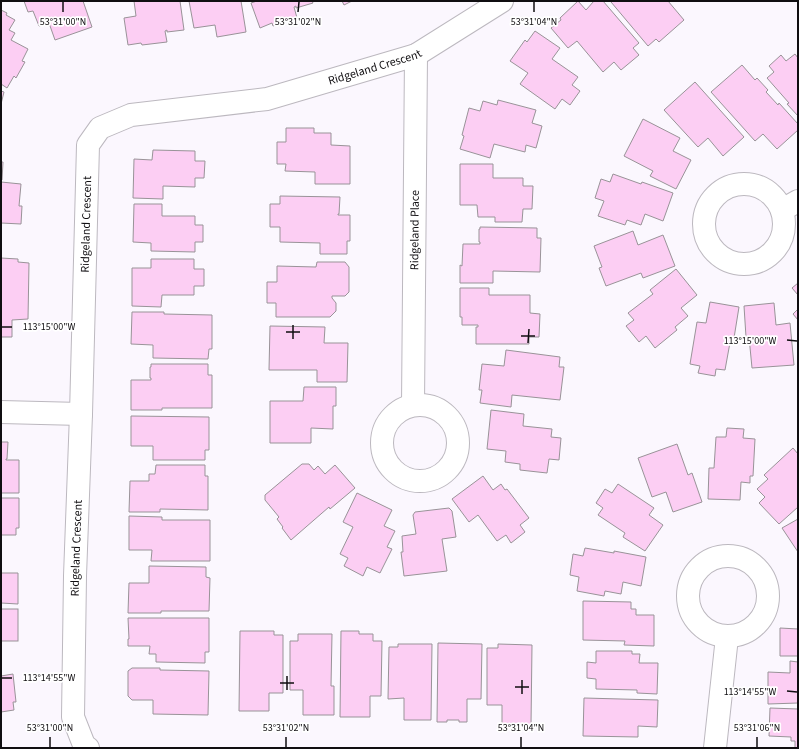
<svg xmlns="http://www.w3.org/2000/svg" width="799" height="749" font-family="'Source Sans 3',sans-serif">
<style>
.building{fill:#fccef3;stroke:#999398}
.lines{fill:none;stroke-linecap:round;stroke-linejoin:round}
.street-casing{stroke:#bcb8bf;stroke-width:24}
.street{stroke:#fff;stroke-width:22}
.ticks{fill:none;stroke:#100e11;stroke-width:1.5}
.labels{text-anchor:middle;stroke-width:3.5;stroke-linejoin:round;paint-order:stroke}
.street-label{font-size:12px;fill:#100e11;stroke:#fff}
.ticks-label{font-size:10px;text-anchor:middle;fill:#100e11;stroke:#fff;stroke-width:3.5;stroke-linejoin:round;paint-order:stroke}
</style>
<rect width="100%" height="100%" fill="#fbf7fe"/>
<g class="building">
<polygon points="24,1 83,1 92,27 55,40 49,23 39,26 33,11 28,12"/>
<polygon points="134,1 180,1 184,30 167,32 167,30 165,31 167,42 142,45 141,43 128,45 124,18 136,16"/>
<polygon points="189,1 241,1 246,32 217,37 215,25 194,28"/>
<polygon points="257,1 312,1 313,3 296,8 296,6 294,7 297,18 273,26 272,23 260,28 251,3"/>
<polygon points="342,1 352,1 344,5"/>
<polygon points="578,1 586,10 594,1 603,1 639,43 633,48 639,55 621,70 614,62 603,72 577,41 568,48 551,28 561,20 560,18"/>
<polygon points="612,1 668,1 684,20 659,42 656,39 648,46 611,2"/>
<polygon points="1,10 7,13 6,15 15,20 9,30 15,33 11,40 28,49 22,61 25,62 16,78 14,76 7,88 1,84"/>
<polygon points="535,31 560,48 552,59 578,77 572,85 580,91 570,105 562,99 555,109 520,84 528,73 510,61 525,40 527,42"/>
<polygon points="795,54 798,58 798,116 787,104 789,103 767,78 774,72 769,66 781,55 786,61"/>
<polygon points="742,65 755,80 757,78 768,90 766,92 778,105 779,103 798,124 798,130 777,149 763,134 755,141 711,92"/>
<polygon points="695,82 744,137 723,156 708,138 698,147 664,110"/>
<polygon points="1,91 4,92 1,104"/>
<polygon points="498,100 536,110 532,123 542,126 536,148 526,145 525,152 494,144 490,158 460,149 464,136 462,135 469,108 480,111 483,101 497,105"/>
<polygon points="643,119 680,138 673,151 691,160 676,189 650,176 653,171 624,156"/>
<polygon points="286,128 314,128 314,133 331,133 331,145 350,146 350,184 315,184 315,172 285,171 286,164 277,164 277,142 286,142"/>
<polygon points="153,150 195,151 195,161 205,161 204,178 195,178 195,187 163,186 163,199 133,198 134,159 152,160"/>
<polygon points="1,162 3,162 2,180 1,180"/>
<polygon points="460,164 493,164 493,178 523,178 523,186 533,186 532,209 523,209 522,222 495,222 495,217 478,217 477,205 460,205"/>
<polygon points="613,174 641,184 642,182 673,193 663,221 645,214 641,225 627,220 625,225 598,216 604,201 595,198 601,179 610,182"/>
<polygon points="1,182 21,184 19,206 22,206 21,224 1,223"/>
<polygon points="280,196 340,197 339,214 338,214 338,215 350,215 350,241 347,241 347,254 320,254 320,243 280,242 280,227 270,227 270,204 280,204"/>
<polygon points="134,204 162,204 162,216 195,216 195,225 203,225 203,242 195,242 195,252 151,251 151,243 133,242"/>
<polygon points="480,227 537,228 537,238 541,238 540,272 493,271 493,283 460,283 460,265 462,266 463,244 480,244 480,242 479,242 479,229 480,229"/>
<polygon points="633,231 638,245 663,235 675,266 643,278 641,273 606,286 599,268 602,267 594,246"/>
<polygon points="1,258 18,259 18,262 29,263 28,319 12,320 12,337 1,337"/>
<polygon points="151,259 194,259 194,269 204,269 204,286 194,286 194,295 162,295 161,307 132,306 132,268 151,268"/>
<polygon points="317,262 345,262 349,267 349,292 345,296 332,296 332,298 336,303 336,311 330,317 276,317 276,303 267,303 267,282 277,282 277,266 316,267"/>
<polygon points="676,269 697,295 681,308 688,316 675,327 677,330 655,348 646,336 639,342 626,326 634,320 628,313 653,294 650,290"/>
<polygon points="798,283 798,295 792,288"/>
<polygon points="460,288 489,288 489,295 530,295 530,313 540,314 539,337 529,337 529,344 476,344 476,327 478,327 478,325 462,325 462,317 460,317"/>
<polygon points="710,302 739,307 734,338 731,337 725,370 716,369 715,376 698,373 700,366 690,364 697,322 706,323"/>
<polygon points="774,303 776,325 790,323 794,365 752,368 749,337 746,337 744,306"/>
<polygon points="798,309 798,320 793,314"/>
<polygon points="132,312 164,312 164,314 212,315 212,349 209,349 208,359 153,358 153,345 131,344"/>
<polygon points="270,326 325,327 324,343 348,343 347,382 317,382 317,370 269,370"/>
<polygon points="506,350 560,357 559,367 564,367 560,400 512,395 511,407 480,403 482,390 479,390 482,364 504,366"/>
<polygon points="151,364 208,364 208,375 212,375 212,408 162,408 162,410 131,410 131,380 151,380 151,378 150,378 150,367 151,367"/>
<polygon points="304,387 336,387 336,406 333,406 333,429 311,428 311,443 270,443 270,401 303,401"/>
<polygon points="491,410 524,414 523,426 552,429 551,437 561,438 559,460 549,459 547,473 520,470 520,464 505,462 506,451 487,449"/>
<polygon points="131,416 209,417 209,450 205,450 205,460 153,460 153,446 131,446"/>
<polygon points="727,428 744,429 743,438 755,439 753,476 750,476 750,483 741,482 740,500 708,499 709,468 714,468 716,437 726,437"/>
<polygon points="1,442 8,442 7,459 6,459 6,460 19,460 19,493 1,493"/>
<polygon points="677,444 688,475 692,473 702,502 673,512 666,492 652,497 638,458"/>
<polygon points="793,448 798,454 798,507 779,524 759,503 765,497 757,489 768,479 764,475"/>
<polygon points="302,464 309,464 314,470 318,466 325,474 335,465 355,488 330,509 329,507 291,540 282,528 283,527 277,519 279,517 265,500 265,495"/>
<polygon points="156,465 205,465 205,476 208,476 208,510 160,509 160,512 129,512 130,481 149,481 149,474 155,474"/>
<polygon points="483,476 493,490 501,484 505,490 507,489 529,518 520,525 525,532 511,543 506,535 497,541 478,515 469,522 452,499"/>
<polygon points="618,484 654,508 649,515 663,525 645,551 623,537 625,533 598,515 603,508 596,503 605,489 612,493"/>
<polygon points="357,493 392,510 384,526 395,531 387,547 392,549 380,573 367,567 363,576 344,566 348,558 340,554 353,527 343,522"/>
<polygon points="1,498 19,498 19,528 16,528 16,535 1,535"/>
<polygon points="449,508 452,511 456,537 442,539 447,571 404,576 401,552 403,552 402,536 416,534 413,515 415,512"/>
<polygon points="129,516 162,517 162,520 210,520 210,561 151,561 152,550 129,550"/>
<polygon points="798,519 798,552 782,528"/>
<polygon points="585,548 614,553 614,551 646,557 641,586 623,582 621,594 605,591 604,596 577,591 579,577 570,575 573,554 583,556"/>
<polygon points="149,566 206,567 206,577 210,578 209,611 161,611 161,613 128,613 129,583 149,583"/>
<polygon points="1,573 18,573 18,604 1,603"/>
<polygon points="583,601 631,602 631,609 636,609 636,615 654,615 654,646 624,645 625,641 583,640"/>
<rect x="1" y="609" width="17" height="32"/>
<polygon points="128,618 209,618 209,652 205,652 205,663 156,662 156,654 149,654 150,646 128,646 128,639 129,639"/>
<polygon points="780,628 798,629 798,656 780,656"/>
<polygon points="240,631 274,631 274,635 283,635 283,693 269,693 269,711 239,711"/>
<polygon points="341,631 359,631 359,634 373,634 373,641 382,641 381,696 370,696 370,717 340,717"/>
<polygon points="298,634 332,634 331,686 334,686 334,715 303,715 303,690 290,690 290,641 298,641"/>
<polygon points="438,643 482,644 481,699 467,699 467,722 459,722 459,720 447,720 447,722 437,722"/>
<polygon points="398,644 432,644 431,720 404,720 404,698 388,699 389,647 398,647"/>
<polygon points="498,644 532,645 531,725 502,725 502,705 487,705 487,648 498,648"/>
<polygon points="596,651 632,651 632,654 640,654 639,663 658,663 657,694 637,693 637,690 596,689 596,679 587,678 587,662 596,663"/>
<polygon points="790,661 798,662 798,703 768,704 768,672 790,673"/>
<polygon points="132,668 160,668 160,670 209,671 208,715 153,714 153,700 132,700 128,696 128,671"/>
<polygon points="13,674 16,702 13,702 14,710 1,712 1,676"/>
<polygon points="584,698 658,700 657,727 638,726 638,737 583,736"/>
<polygon points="770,708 798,709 798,748 795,748 795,741 791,741 791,737 769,736"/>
</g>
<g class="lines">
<g class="street-casing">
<g id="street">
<circle cx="744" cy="224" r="40"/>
<polyline points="782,210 798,201"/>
<circle cx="420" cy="443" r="38"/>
<path id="s1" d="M413,405L416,55"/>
<polyline points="1,412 81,414"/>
<circle cx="728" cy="596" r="40"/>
<path id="s2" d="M88,748L84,745L73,717L75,576L81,414L88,145L100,128L131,115L267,99L416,55L502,1"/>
<polyline points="715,748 727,637"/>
</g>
</g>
<use href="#street" class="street"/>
</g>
<path class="ticks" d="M63,12V2M298,12L299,2M534,12V2M2,327H12M286,332H300M521,336H535M293,339V325M787,340L797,341M528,343L529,329M2,678H12M280,683H294M515,687H529M287,690V676M787,691L797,692M522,694V680M50,747V737M286,747V737M521,747V737M757,747V737"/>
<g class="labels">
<g class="street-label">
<text dy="4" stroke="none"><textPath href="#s2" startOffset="911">Ridgeland Crescent</textPath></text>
<text dy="4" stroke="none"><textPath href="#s2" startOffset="528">Ridgeland Crescent</textPath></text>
<text dy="4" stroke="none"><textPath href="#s1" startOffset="175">Ridgeland Place</textPath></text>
<text dy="4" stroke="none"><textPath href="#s2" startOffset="204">Ridgeland Crescent</textPath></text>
</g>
</g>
<g class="ticks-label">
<text x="63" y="25">53°31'00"N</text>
<text x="298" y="25">53°31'02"N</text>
<text x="534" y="25">53°31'04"N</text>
<text x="49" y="330">113°15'00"W</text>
<text x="750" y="344">113°15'00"W</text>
<text x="49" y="681">113°14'55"W</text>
<text x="750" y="695">113°14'55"W</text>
<text x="50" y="731">53°31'00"N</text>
<text x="286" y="731">53°31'02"N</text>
<text x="521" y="731">53°31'04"N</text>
<text x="757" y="731">53°31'06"N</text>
</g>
<rect width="799" height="749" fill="none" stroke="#100e11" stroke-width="4"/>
</svg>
